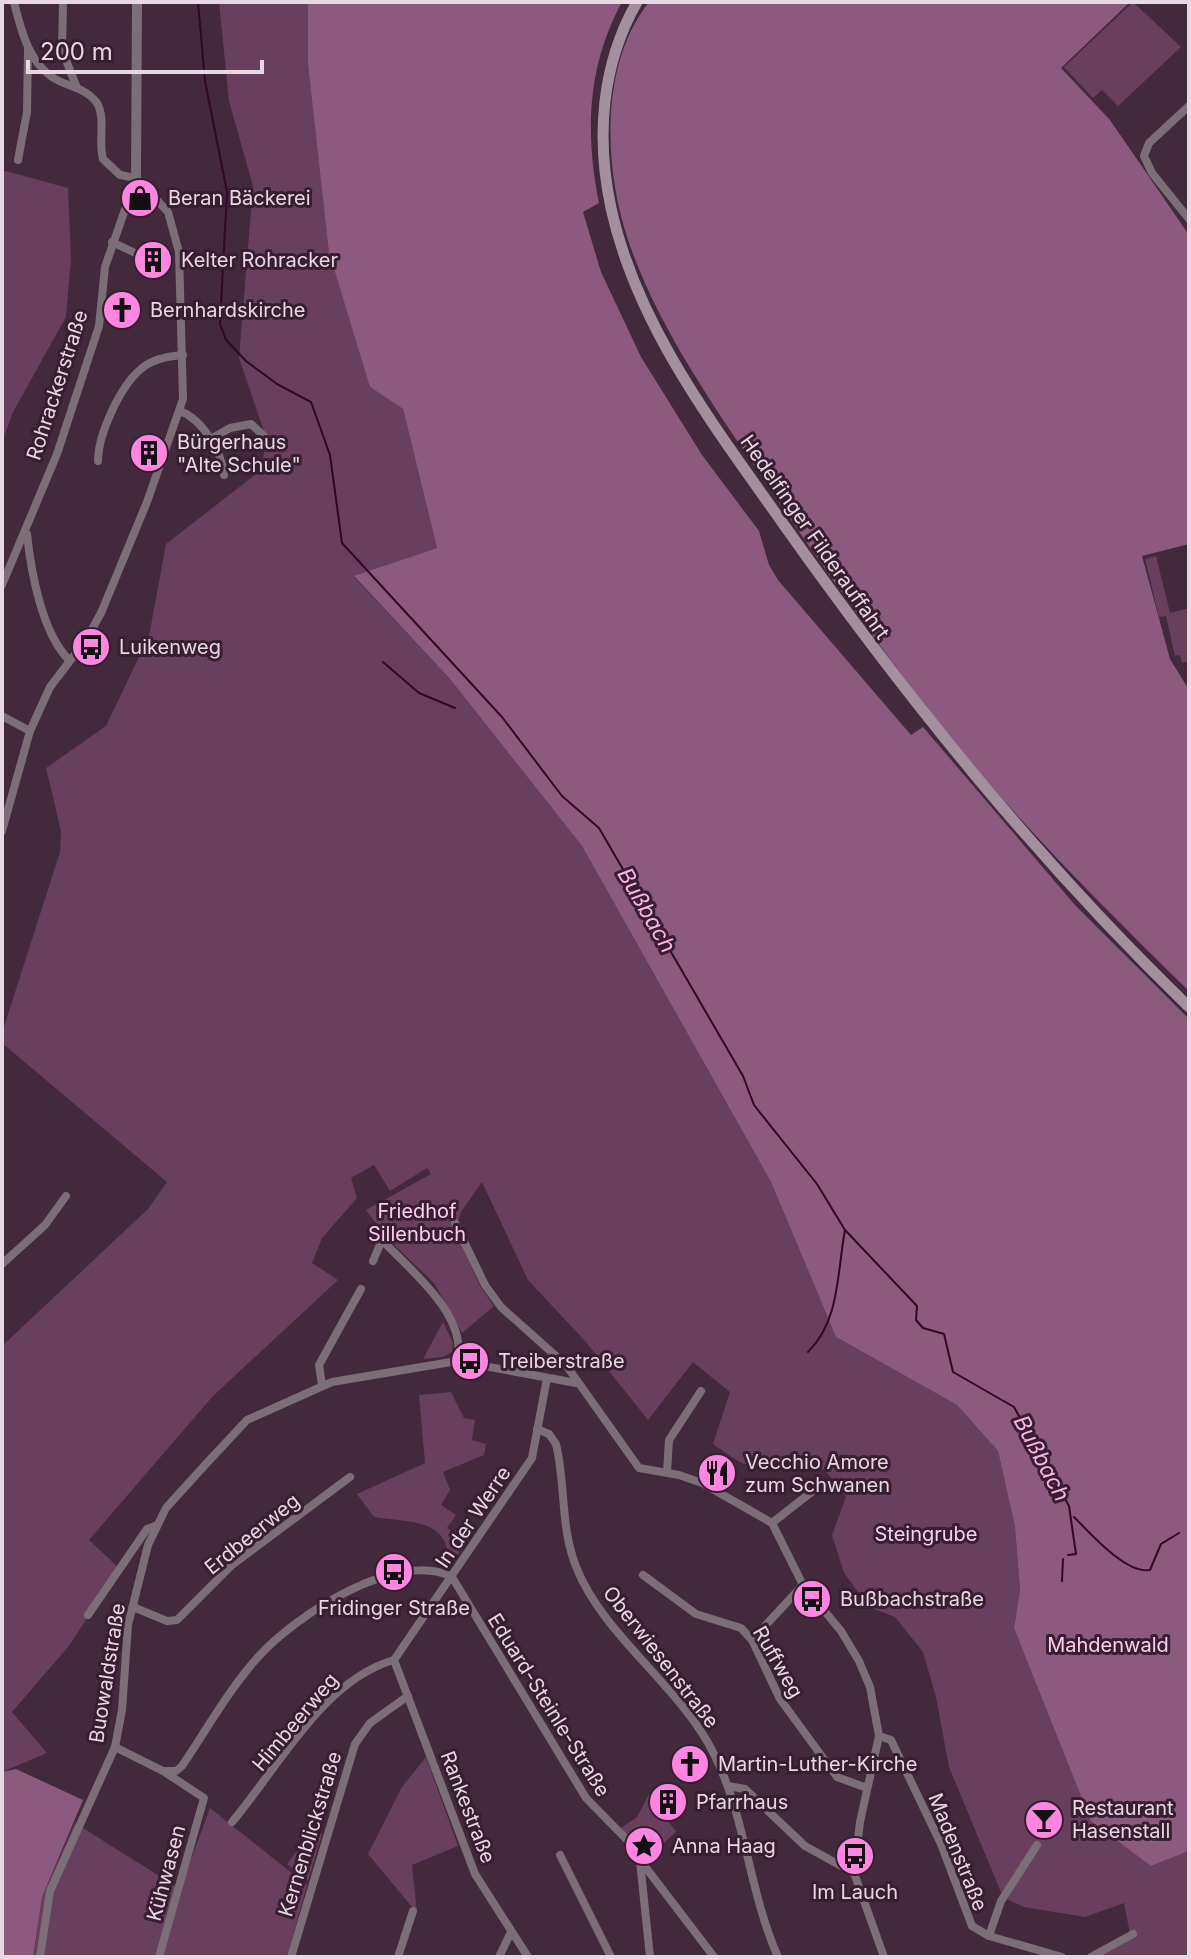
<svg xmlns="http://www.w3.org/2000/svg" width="1191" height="1959" font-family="Inter,sans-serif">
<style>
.green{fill:#693f5e}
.forest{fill:#8b5a7e}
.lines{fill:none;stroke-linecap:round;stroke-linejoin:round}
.stream{stroke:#310729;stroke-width:2}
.minor{stroke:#7b6e77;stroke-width:8}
.tertiary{stroke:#7b6e77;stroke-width:10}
.secondary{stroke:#a38f9d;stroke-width:11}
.labels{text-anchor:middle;stroke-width:6;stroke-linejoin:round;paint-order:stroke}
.poi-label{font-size:20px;fill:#e8d8e3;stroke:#371f31;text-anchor:start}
.street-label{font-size:20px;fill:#e8d8e3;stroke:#371f31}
.park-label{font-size:20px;fill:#fdceef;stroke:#371f31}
.water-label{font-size:22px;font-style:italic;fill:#feb2e9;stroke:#371f31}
</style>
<rect width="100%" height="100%" fill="#42293b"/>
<g class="green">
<path d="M219,2H308V63L370,387L403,409L437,548L354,577L450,679L582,846L771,1182L836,1337L957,1405L998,1451L1015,1527L1020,1590L1014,1628L1052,1718L1151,1866L1189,1851V1957H1100L1131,1939L1124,1903L1085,1917L1024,1907L1003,1897L949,1767L936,1697L923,1652L895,1617L869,1607L844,1573L832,1535L846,1497C826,1470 822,1463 790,1454C750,1473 749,1469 713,1444L730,1392L693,1362L648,1420L585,1341L528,1280L482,1182L461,1212L455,1230L480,1286L494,1306L462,1333L434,1283L386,1237L366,1210L431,1174L427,1168L390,1191L374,1165L351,1178L357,1198L322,1238L312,1263L338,1280L213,1396L89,1540L120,1569L68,1647L12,1712L47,1753L2,1772V1346L148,1209L167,1182L2,1043V1033L60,852L61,831L46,768L106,726L149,636L166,544L260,471L267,440L239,358L253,186L229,101Z"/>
<polygon points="1133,2 1181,47 1118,106 1102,90 1093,98 1064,67"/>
<polygon points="2,170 68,188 71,259 66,317 13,412 2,442"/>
<polygon points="1156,556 1170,613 1189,608 1189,661 1182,663 1180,655 1175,656 1166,616 1159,617 1145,559"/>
<polygon points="443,1322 453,1343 452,1352 443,1357 423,1359"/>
<path d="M451,1392L464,1418L475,1420L472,1440L486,1444L484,1455L443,1472L450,1490L441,1505L456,1515L447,1528L467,1541L455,1558L448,1559C448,1518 405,1522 374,1517L357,1494L425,1463L419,1395Z"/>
<polygon points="426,1757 458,1846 412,1865 417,1913 368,1854 402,1787"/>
<polygon points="649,1794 676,1832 647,1858 621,1828 637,1817"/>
<polygon points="210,1808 307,1885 287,1957 33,1957 42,1897 75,1823 180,1889"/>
<polygon points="312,1831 322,1834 308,1881 287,1864"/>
</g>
<g class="forest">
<path d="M308,2H622C587,66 585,133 599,203L583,212L601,272L641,357L702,455L759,531L769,565L778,580L911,735L923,727L1075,905L1189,1019V1851L1151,1866L1091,1821L1014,1628L1020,1590L1015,1527L998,1451L957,1405L836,1337L771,1182L582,846L450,679L354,576L437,548L403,409L370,387L329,252L308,63Z"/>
<path d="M649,2H1130L1061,68L1110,120L1189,235V544L1142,556L1170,659L1189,690V991C1107,911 1026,830 953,741C887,658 824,569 765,482C714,406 658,328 628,240C604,168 599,65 649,2Z"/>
<polygon points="16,1769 83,1800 42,1897 33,1957 2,1957 2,1772"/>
</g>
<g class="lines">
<g class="stream">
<polyline points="198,2 205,81 227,192 220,324 226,340 246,361 277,384 311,402 330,455 342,543 502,717 562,796 599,828 743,1076 754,1105 817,1184 845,1230 917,1306 916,1320 923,1328 944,1334 953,1372 1014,1407 1069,1506 1076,1554 1068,1555"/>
<polyline points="383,662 419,693 455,708"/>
<path d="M808,1352C840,1321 837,1272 845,1230"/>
<path d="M1074,1517C1091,1534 1126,1574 1150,1570L1161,1544L1179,1533"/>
<polyline points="1062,1581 1063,1559"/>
</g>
<g class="minor">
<path d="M14,2C21,31 30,67 59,81C72,87 88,90 97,103C106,118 98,142 103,159L120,175L136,178"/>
<polyline points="63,2 62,50 77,88"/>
<polyline points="1189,106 1149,143 1144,156 1152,173 1189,219"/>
<polyline points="18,160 27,112 28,50"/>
<polyline points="112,242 133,252"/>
<path d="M180,411C202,419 222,452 224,475"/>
<polyline points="209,440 230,428 251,424 265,437"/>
<path d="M98,461C98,435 120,386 141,369C152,359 169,356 183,355"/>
<path d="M27,534C31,572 42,633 69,660"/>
<polyline points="2,585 57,454 99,326 105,267 136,178"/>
<polyline points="2,716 30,731"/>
<polyline points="2,831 30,731 50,687 86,640 101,613 147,502 183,399 179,252 168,212 136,178"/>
<polyline points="455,1223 485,1285 501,1307 566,1365 639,1468 679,1475 702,1483 772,1523 803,1585 841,1631 859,1661 870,1687 879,1736 860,1822 854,1873 884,1957"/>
<path d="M373,1261L382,1240C409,1269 469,1316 457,1361"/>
<polyline points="2,1264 45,1225 66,1196"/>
<polyline points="322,1385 319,1365 361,1289"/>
<path d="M537,1429L549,1434L556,1444C566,1485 560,1529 577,1569C604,1636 681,1687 714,1754C746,1818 749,1892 778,1957"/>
<polyline points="667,1472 669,1440 701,1391"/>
<polyline points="772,1523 823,1483"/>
<polyline points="643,1575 696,1614 741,1628 752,1640 780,1699 837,1777 867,1788"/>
<polyline points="452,1577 586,1798 635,1848 640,1860 714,1957"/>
<polyline points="133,1607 167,1621 177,1620 232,1565 350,1477"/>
<polyline points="88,1615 147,1529 155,1526"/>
<polyline points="752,1640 803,1585"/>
<polyline points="394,1660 475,1874 528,1957"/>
<polyline points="394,1660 532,1458 547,1378"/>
<polyline points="879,1736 891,1740 941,1844 972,1926 989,1936 1062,1957"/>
<polyline points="115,1747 163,1771 204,1798 159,1957"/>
<path d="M163,1771H176L182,1766C207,1729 229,1689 259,1656C296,1615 398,1549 452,1577"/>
<polyline points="728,1786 745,1789 805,1846 854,1873"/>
<path d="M232,1822C278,1768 323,1680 394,1660"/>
<polyline points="560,1855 611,1957"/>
<polyline points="640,1861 650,1957"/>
<polyline points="989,1936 1001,1901 1037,1845"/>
<polyline points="40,1957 50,1891 115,1747 122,1710 128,1625 148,1545 166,1508 205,1465 247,1420 332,1382 457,1361 576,1383"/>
<polyline points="291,1957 355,1744 370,1723 408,1696"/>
<polyline points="398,1957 413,1911"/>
<polyline points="499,1957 511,1932"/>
<polyline points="1091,1957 1133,1934"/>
</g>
<polyline class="tertiary" points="136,178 137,2"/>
<path class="secondary" d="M637,2C601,65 596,138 611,208C637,327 715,427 784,525C906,697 1037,860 1189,1007"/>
</g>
<defs>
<g id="shop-disc" transform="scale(2)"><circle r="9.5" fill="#fe86e0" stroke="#371f31"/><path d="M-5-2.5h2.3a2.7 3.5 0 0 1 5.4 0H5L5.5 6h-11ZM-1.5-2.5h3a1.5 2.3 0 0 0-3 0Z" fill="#111"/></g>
<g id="building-disc" transform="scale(2)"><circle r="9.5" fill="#fe86e0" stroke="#371f31"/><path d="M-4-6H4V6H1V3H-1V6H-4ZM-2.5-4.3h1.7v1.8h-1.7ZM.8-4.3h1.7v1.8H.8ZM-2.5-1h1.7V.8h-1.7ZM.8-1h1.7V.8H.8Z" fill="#111"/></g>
<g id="church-disc" transform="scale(2)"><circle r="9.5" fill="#fe86e0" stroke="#371f31"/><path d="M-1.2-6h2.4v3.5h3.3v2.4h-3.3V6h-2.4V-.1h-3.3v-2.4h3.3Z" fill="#111"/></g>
<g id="bus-disc" transform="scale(2)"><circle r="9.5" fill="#fe86e0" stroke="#371f31"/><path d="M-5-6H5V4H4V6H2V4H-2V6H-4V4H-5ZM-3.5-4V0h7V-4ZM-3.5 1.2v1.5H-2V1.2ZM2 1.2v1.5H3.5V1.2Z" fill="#111"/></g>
<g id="restaurant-disc" transform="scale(2)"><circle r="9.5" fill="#fe86e0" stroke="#371f31"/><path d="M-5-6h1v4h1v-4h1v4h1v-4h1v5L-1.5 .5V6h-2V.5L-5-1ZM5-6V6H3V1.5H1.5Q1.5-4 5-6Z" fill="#111"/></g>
<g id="bar-disc" transform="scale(2)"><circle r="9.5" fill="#fe86e0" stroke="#371f31"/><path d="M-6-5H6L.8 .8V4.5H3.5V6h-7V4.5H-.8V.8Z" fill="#111"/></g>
<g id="sight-disc" transform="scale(2)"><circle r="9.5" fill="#fe86e0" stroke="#371f31"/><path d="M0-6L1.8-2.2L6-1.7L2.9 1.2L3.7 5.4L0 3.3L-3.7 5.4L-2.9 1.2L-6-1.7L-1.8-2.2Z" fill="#111"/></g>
</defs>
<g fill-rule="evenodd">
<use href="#shop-disc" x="140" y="198"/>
<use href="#building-disc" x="153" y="260"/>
<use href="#church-disc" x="122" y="310"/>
<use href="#building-disc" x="149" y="453"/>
<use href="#bus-disc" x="91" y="647"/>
<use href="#bus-disc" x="470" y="1361"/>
<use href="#restaurant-disc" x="717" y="1473"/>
<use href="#bus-disc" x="394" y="1572"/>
<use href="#bus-disc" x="812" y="1599"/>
<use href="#church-disc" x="690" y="1764"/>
<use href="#building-disc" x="668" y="1802"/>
<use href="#bar-disc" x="1044" y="1820"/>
<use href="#sight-disc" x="644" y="1846"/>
<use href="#bus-disc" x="855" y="1856"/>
</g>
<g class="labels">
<g class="poi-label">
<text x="168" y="205">Beran Bäckerei</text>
<text x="181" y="267">Kelter Rohracker</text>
<text x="150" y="317">Bernhardskirche</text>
<text x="177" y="449">Bürgerhaus<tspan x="177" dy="23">"Alte Schule"</tspan></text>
<text x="119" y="654">Luikenweg</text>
<text x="498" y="1368">Treiberstraße</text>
<text x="745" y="1469">Vecchio Amore<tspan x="745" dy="23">zum Schwanen</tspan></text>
<text x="840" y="1606">Bußbachstraße</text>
<text x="394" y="1615" text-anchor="middle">Fridinger Straße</text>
<text x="718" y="1771">Martin-Luther-Kirche</text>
<text x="696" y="1809">Pfarrhaus</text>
<text x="1072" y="1815">Restaurant<tspan x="1072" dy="23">Hasenstall</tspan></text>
<text x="672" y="1853">Anna Haag</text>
<text x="855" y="1899" text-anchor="middle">Im Lauch</text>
</g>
<g class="street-label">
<text transform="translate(57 385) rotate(-72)" y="7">Rohrackerstraße</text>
<text transform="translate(815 537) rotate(55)" y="7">Hedelfinger Filderauffahrt</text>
<text transform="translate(473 1517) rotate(-56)" y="7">In der Werre</text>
<text transform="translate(252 1534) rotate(-39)" y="7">Erdbeerweg</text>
<text transform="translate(661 1657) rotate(52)" y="7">Oberwiesenstraße</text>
<text transform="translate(778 1662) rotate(60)" y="7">Ruffweg</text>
<text transform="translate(107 1673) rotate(-81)" y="7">Buowaldstraße</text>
<text transform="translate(549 1705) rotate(58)" y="7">Eduard-Steinle-Straße</text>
<text transform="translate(295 1722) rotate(-50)" y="7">Himbeerweg</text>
<text transform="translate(468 1807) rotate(69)" y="7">Rankestraße</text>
<text transform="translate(310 1834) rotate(-73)" y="7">Kernenblickstraße</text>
<text transform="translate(958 1852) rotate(68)" y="7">Madenstraße</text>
<text transform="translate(166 1873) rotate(-75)" y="7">Kühwasen</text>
</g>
<g class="park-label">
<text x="417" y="1218">Friedhof<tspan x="417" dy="23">Sillenbuch</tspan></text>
<text x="926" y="1541">Steingrube</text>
<text x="1108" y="1652">Mahdenwald</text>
</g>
<g class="water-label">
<text transform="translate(647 910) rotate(60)" y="8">Bußbach</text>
<text transform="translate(1042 1458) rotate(62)" y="8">Bußbach</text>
</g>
</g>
<rect width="1191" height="1959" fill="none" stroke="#e8d8e3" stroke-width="8"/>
<path d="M28 60v12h234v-12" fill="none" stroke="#e8d8e3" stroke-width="4"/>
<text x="40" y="60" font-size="24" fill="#e8d8e3" stroke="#371f31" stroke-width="6" paint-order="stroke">200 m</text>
</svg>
